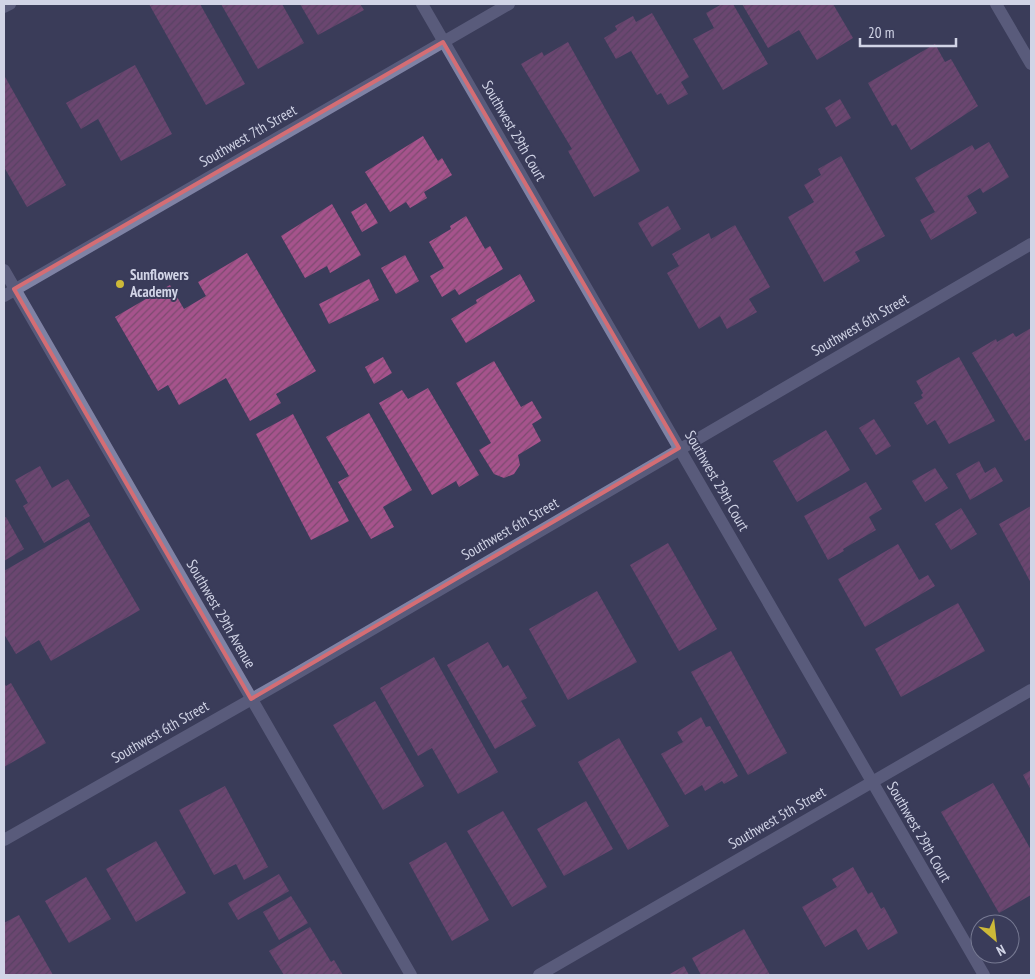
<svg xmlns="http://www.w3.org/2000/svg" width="1035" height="979" font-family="'PT Sans Narrow',sans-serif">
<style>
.building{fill:url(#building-hatch)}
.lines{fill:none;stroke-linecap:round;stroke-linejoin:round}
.service{stroke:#7f82a4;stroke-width:12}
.minor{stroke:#7f82a4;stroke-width:12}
.marked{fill:none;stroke:#d46d74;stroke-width:4;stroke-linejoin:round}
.poi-dot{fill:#cdb938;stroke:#3a3c5a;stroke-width:2}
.labels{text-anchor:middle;stroke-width:4;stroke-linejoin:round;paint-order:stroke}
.street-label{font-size:15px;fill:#d1d4e6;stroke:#3a3c5a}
.poi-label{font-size:15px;font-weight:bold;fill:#d1d4e6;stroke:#3a3c5a;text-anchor:start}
</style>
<defs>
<pattern id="building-hatch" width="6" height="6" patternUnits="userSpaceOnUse" patternTransform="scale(1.25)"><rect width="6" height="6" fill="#a6538c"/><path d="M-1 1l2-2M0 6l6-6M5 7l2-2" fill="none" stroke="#7d4b70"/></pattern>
</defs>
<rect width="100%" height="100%" fill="#3a3c5a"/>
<g class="building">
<polygon points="149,4 200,4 245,84 206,105"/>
<polygon points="221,4 282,4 304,43 258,69"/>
<polygon points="300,4 360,4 364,10 318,35"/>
<polygon points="722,4 733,4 768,64 723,90 693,39 714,28 706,13"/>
<polygon points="742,4 833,4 853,38 817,60 799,30 768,48"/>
<polygon points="652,13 689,77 681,82 688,94 668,105 661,93 657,95 631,51 616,59 604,38 617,30 615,26 633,16 636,22"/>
<polygon points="568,42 640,171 594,197 568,151 572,149 521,64 542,52 544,56"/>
<polygon points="935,44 945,62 951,59 978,106 911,150 896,124 892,126 868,83"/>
<polygon points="135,65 172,134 121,161 98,119 81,129 66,103"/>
<polygon points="4,75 66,185 27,207 4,167"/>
<polygon points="840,99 851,118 836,127 825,108"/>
<polygon points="423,136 438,161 442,158 452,175 424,192 427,198 410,208 406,202 390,212 365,172"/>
<polygon points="989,142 1009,177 983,193 980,188 967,196 977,213 931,240 920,220 935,212 915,178 972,145 975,150"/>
<polygon points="841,156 885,236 855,252 860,261 824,282 788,217 814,202 804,185 821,175 818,169"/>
<polygon points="366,203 378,223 362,232 351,212"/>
<polygon points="332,204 361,255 330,273 327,266 305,278 281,236"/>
<polygon points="668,206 681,229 652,247 638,223"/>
<polygon points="466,216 485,249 490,246 503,269 459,295 455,289 442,297 430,276 444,268 429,242 451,229 450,226"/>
<polygon points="735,225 770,287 749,299 757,312 727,329 720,316 699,329 667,273 679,266 672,254 709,233 711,239"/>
<polygon points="247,253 316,371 276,394 281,403 250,421 226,378 179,405 168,385 158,391 115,317 170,285 184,309 206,296 198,282"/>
<polygon points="405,255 419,281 396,294 381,268"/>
<polygon points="520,274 535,301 466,343 451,319 477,303 476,300"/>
<polygon points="369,279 379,300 329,324 319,304"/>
<polygon points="1031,328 1031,438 1025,441 972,353 996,339 997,342 1013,333 1016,337"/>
<polygon points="383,357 392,373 374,384 365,367"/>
<polygon points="959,357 995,421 949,444 935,420 927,425 914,403 923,398 921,395 923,393 916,381"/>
<polygon points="494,361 521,407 532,401 542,418 532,424 541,441 518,455 520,465 514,474 504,478 494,474 479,450 491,443 456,383"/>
<polygon points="428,388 479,475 459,487 456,481 432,495 379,403 402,390 408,399"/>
<polygon points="369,413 412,490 383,507 394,527 371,539 338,482 349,476 326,437"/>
<polygon points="293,414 349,521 311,540 256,434"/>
<polygon points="874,419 891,446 876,455 859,428"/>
<polygon points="826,430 850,470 797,502 773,461"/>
<polygon points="979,461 985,473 995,467 1003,481 970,500 956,474"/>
<polygon points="40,466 52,488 68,479 90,516 44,543 23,506 28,503 15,480"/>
<polygon points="935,468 948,488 925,502 912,481"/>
<polygon points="866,482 882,509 869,517 876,530 843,549 844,551 828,560 804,516"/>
<polygon points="1031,506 1031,583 999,524"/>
<polygon points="961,508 977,534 951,550 935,524"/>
<polygon points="6,517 24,549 4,561 4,518"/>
<polygon points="89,522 140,610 51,661 39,640 16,654 4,634 4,571"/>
<polygon points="668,543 717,629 679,651 630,565"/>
<polygon points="898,544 919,580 928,575 935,586 865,627 838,579"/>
<polygon points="597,591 637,662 568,700 529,629"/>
<polygon points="958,603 985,651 901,697 875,649"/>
<polygon points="488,642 503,668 508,665 527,698 521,701 536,726 495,749 447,665"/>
<polygon points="731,651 787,753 748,775 691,672"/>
<polygon points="434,657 498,772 458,794 432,748 418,756 380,688"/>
<polygon points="4,683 6,686 11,683 46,743 4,767"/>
<polygon points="375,701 424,786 383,810 333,725"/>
<polygon points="701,717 706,727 710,726 738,776 724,784 722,781 705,791 702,785 685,795 661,754 683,742 677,732"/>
<polygon points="619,738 669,826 628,850 578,762"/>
<polygon points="1031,770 1031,790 1023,775"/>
<polygon points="993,783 1031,850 1031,895 999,913 941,812"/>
<polygon points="225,786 268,867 244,880 236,864 214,875 179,810"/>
<polygon points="586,801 613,849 564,876 537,829"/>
<polygon points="503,811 547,887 512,907 467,831"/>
<polygon points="156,841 186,893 136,922 106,869"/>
<polygon points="446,842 489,920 452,941 409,863"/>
<polygon points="853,867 868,894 872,892 881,909 884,907 898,933 868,950 856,929 825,947 802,907 837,887 832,879"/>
<polygon points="279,874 289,891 238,920 228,903"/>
<polygon points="86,877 111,919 69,943 45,901"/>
<polygon points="291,896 308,923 279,940 263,912"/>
<polygon points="19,915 53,975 4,975 4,923"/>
<polygon points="310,927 331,962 334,960 343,975 284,975 269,951"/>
<polygon points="744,929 770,975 701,975 692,958"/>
<polygon points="684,966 689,975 668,975"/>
</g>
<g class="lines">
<polyline class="service" points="4,7 10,4"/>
<g class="minor">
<polyline points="422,4 984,975"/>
<polyline points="996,4 1031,64"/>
<polyline points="4,270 411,975"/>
<polyline points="4,296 509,4"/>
<polyline points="4,840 294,675 1031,244"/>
<polyline points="539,975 1031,690"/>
</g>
</g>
<path d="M0 0H1035V979H0ZM443,42L679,448L251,699L14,289Z" fill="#3a3c5a" fill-opacity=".55" fill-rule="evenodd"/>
<path class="marked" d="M443,42L679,448L251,699L14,289Z"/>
<circle class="poi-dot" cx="120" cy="284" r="5"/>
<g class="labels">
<g class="street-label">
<text transform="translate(514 131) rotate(60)" y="5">Southwest 29th Court</text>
<text transform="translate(248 136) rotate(-30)" y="5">Southwest 7th Street</text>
<text transform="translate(860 325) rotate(-30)" y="5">Southwest 6th Street</text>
<text transform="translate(717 481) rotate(60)" y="5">Southwest 29th Court</text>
<text transform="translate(510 529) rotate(-30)" y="5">Southwest 6th Street</text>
<text transform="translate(221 614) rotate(60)" y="5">Southwest 29th Avenue</text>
<text transform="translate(160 732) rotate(-30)" y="5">Southwest 6th Street</text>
<text transform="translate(777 818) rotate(-30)" y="5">Southwest 5th Street</text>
<text transform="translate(919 832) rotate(60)" y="5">Southwest 29th Court</text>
</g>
<g class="poi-label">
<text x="130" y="280">Sunflowers<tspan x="130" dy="17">Academy</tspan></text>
</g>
</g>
<rect width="1035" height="979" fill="none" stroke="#d1d4e6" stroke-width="10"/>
<g transform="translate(995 939) rotate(152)"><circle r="24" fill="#3a3c5a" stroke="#767992"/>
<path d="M0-4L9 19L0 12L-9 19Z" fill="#cdb938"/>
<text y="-8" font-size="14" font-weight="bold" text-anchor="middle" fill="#d1d4e6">N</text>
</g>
<path d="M860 38v8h96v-8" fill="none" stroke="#d1d4e6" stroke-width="2.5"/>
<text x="868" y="38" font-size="15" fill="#d1d4e6" stroke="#3a3c5a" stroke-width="4" paint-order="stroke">20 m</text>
</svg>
